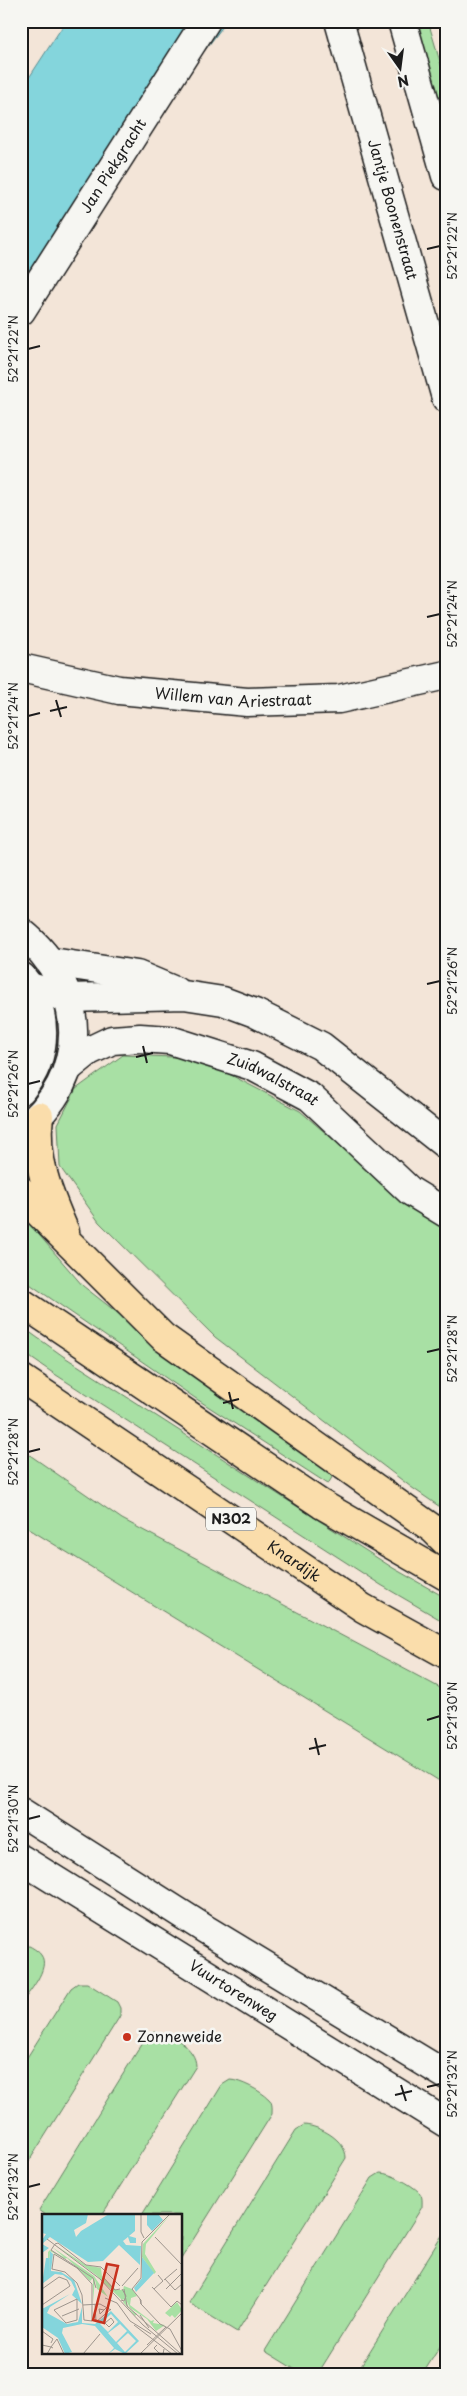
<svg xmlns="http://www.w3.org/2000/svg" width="467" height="2396" font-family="'Playpen Sans',sans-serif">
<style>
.green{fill:#a8e0a4;stroke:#627e60}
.water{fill:#84d5dc;stroke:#5a8b8f}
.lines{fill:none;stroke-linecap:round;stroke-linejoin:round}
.minor-casing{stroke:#1c1c1c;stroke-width:31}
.major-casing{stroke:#1c1c1c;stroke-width:31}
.minor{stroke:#f6f6f2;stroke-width:28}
.major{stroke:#faddab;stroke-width:28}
.ticks{fill:none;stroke:#1c1c1c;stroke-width:2}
.poi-dot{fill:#c8321e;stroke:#f6f6f2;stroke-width:2}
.labels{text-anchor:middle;stroke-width:5;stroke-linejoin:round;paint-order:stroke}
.shield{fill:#f6f6f2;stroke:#5d5d5c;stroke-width:1}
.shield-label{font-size:14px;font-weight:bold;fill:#1c1c1c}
.street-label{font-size:15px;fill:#1c1c1c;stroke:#f6f6f2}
.poi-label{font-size:15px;fill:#1c1c1c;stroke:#f6f6f2;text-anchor:start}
.inset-road{fill:none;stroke:#9d958d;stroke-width:1}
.view{fill:#c8321e;fill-opacity:0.15;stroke:#c8321e;stroke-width:2.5}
.inset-edge{fill:none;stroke:#1c1c1c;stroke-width:2.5}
.neatline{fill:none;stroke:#1c1c1c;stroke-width:2}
.ticks-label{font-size:12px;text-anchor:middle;fill:#1c1c1c}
</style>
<rect width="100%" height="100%" fill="#f3e5d8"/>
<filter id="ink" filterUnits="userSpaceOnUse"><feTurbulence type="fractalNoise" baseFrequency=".02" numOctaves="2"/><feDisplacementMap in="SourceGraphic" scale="10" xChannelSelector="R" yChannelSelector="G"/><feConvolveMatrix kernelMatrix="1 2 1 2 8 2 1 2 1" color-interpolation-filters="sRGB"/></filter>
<g filter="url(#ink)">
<g class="green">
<polygon points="417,21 428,21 446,82 446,124"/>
<polygon points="123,1055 198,1058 300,1111 414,1209 446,1229 446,1511 411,1487 215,1337 99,1222 60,1167 58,1124 76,1089"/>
<polygon points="21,1214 83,1286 206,1382 334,1474 328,1484 195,1398 21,1278"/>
<polygon points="21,1326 63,1356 393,1568 446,1598 446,1623 381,1585 50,1371 21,1351"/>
<polygon points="21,1449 122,1519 446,1691 446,1785 21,1524"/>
<path d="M21,1942C27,1945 37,1949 41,1955C51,1968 28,1993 21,2004Z"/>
<polygon points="78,1983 87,1983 117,2002 120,2008 120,2016 21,2174 21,2067 71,1988"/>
<path d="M154,2032C171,2033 196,2048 196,2066L102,2215H46L39,2210L146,2037Z"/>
<path d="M230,2080C240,2080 261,2091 269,2099C273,2103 272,2109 272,2114L181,2259V2215H142L222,2085Z"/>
<path d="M304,2125C320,2126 346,2140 346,2158L237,2332L189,2303L296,2130Z"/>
<path d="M380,2173C390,2173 411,2184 419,2192C423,2196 422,2202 422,2207L317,2375H304L265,2351L372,2178Z"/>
<polygon points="446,2229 446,2337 422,2375 355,2375"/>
</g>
<polygon class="water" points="66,21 227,21 21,293 21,90"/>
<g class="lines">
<g class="minor-casing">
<g id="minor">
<path id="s1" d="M339,21L446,398"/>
<polyline points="402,21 446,176"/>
<path id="s2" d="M21,311L206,21"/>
<path id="s3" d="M21,668L119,690L247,702L339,699L446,675"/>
<path d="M21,932C89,986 92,1078 21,1131"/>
<polyline points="52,962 137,975 175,991"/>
<polyline points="30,987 68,998 184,995 223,1001 255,1013 321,1046 446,1145"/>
<path id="s4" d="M68,1068L89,1051L112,1040L140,1038L170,1040L252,1066L310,1097L410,1191L446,1213"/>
<path d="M21,1090C49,1056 49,1011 22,977"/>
<polyline points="21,1812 205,1929 446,2075"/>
<path id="s5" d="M21,1859L446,2123"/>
</g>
</g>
<g class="major-casing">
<g id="major">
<path d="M39,1116C33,1158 49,1195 65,1232"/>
<polyline points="21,1191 34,1208 163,1337 433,1529 446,1542"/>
<polyline points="21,1302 321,1504 446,1576"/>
<path id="s6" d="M21,1378L363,1608L446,1654"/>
</g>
</g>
<use href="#minor" class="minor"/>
<use href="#major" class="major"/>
</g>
</g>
<path class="ticks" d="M427,249L440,246M28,349L40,346M427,617L440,614M56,700L61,717M50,711L67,707M28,716L40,713M427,984L440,981M143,1046L147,1063M136,1057L153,1053M28,1084L40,1081M427,1352L440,1349M229,1392L233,1409M223,1403L239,1399M28,1452L40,1449M427,1720L440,1716M315,1738L319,1755M309,1749L326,1745M28,1819L40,1816M401,2085L406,2101M427,2087L440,2084M395,2095L412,2091M28,2187L40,2184"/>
<circle class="poi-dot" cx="127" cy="2037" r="5"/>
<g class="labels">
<rect class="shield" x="206" y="1507.5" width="50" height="23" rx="4"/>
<g class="shield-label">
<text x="231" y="1524">N302</text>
</g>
<g class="street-label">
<text dy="5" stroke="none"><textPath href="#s2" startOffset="172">Jan Piekgracht</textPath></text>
<text dy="5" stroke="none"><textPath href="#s1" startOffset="196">Jantje Boonenstraat</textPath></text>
<text dy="5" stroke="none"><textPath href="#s3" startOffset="215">Willem van Ariestraat</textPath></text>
<text dy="5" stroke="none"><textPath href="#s4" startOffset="221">Zuidwalstraat</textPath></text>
<text dy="5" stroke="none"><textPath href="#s6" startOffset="329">Knardijk</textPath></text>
<text dy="5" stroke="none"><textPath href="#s5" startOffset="250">Vuurtorenweg</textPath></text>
</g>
<g class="poi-label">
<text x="137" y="2042">Zonneweide</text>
</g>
</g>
<g transform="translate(42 2214)">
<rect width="140" height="140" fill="#f3e5d8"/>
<path d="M128,1L104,30L103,40L114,58L112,60L100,43L101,30ZM13,31L44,51L59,54L60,63L74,76H81L82,72L90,75L95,82L89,84L88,91L109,107L112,106L111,109L123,111L114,117L105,105L88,94L84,86L87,95L95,100L93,102L81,88L83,85L80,86L54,61ZM10,33L52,62L66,83L55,75L53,66L51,88V64L48,67L25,44L23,45L8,37L7,61H6V38L8,36L22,43ZM135,88L140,96L133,104L130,101L128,103L123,99Z" fill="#a8e0a4"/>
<path d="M0,0H46L44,9L32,16L34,23L39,17L67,0H93V17L87,22L94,24V29H88L86,23L81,27L84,31L99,32L98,51L77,31L61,47L46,48L8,23L0,30L7,34L0,39V26L4,20L0,19ZM105,0H116L121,6L110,17L105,11ZM8,37L11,40L9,57L19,58L32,66L40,90L30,81L33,75L29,67L21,61L13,60L0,70L4,44H8L7,61ZM100,43L112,59L94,78L92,74L100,64ZM28,80L8,93L5,99L25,110L36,108L40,93V109L53,110L69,97L97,127L83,140L73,135L66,140L72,134L53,112L40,110L21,114L20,119L30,138L23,140L16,124L0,113V95ZM69,100L76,108L66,118L58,110ZM78,110L85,117L74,128L66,119ZM86,119L94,127L83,138L75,129Z" fill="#84d5dc" fill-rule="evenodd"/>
<path class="inset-road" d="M99,0V18L102,24M113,23L140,51M5,25L58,65L101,111L136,140M12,40L35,54L50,70V107L42,106L40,81L35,69L23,58L10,55ZM64,57L61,63L73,76L78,75M123,65L133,76L140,70M122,66L135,55M80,72L96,54M110,73L129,93L135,87L140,91M54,74L51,64L9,36L13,30L16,29L44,51L59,53L78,72M0,75L17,63L25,66L28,72L0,91M82,75L85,92L139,140M112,75L121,67L116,61M124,75L140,59M63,84L75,89L88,107M35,85V106L24,109L12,96ZM98,85L90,75L99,64L100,28L128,0M79,86L82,87L84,82L80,75M53,90L54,108L69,95M99,90L98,85L99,86V90L118,110L128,115L140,137M41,91L58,90L69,96M62,96L57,95L58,100L65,93M98,101L107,114M20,102L37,95M69,104L72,108L67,113L63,109ZM88,107L109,120M92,111L130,140M0,117L11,125L9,129M0,131L9,133L5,140M105,131L124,113M115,131L112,134L117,139L121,140L122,135M11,134L9,133L15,125L22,140M41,140L58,120M98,140L140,99"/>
<path class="view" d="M65,50L76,52L62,109L51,106Z"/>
<rect width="140" height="140" class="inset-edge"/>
</g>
<rect width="467" height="2396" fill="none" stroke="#f6f6f2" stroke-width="55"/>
<g transform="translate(400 68) rotate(166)" stroke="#f6f6f2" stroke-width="4" paint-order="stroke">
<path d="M0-4L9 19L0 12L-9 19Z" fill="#1c1c1c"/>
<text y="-8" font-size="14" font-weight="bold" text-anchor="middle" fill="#1c1c1c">N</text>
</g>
<rect x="28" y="28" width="412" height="2340" class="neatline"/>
<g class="ticks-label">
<text transform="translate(453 246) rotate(-90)" y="4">52°21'22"N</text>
<text transform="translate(14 349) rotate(-90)" y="4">52°21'22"N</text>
<text transform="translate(453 614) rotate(-90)" y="4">52°21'24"N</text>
<text transform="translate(14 716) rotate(-90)" y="4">52°21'24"N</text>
<text transform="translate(453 981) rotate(-90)" y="4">52°21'26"N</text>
<text transform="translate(14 1084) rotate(-90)" y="4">52°21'26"N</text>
<text transform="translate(453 1349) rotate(-90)" y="4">52°21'28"N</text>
<text transform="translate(14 1452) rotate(-90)" y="4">52°21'28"N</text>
<text transform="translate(453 1716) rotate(-90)" y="4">52°21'30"N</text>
<text transform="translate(14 1819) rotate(-90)" y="4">52°21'30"N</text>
<text transform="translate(453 2084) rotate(-90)" y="4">52°21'32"N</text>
<text transform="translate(14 2187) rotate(-90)" y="4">52°21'32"N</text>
</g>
</svg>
